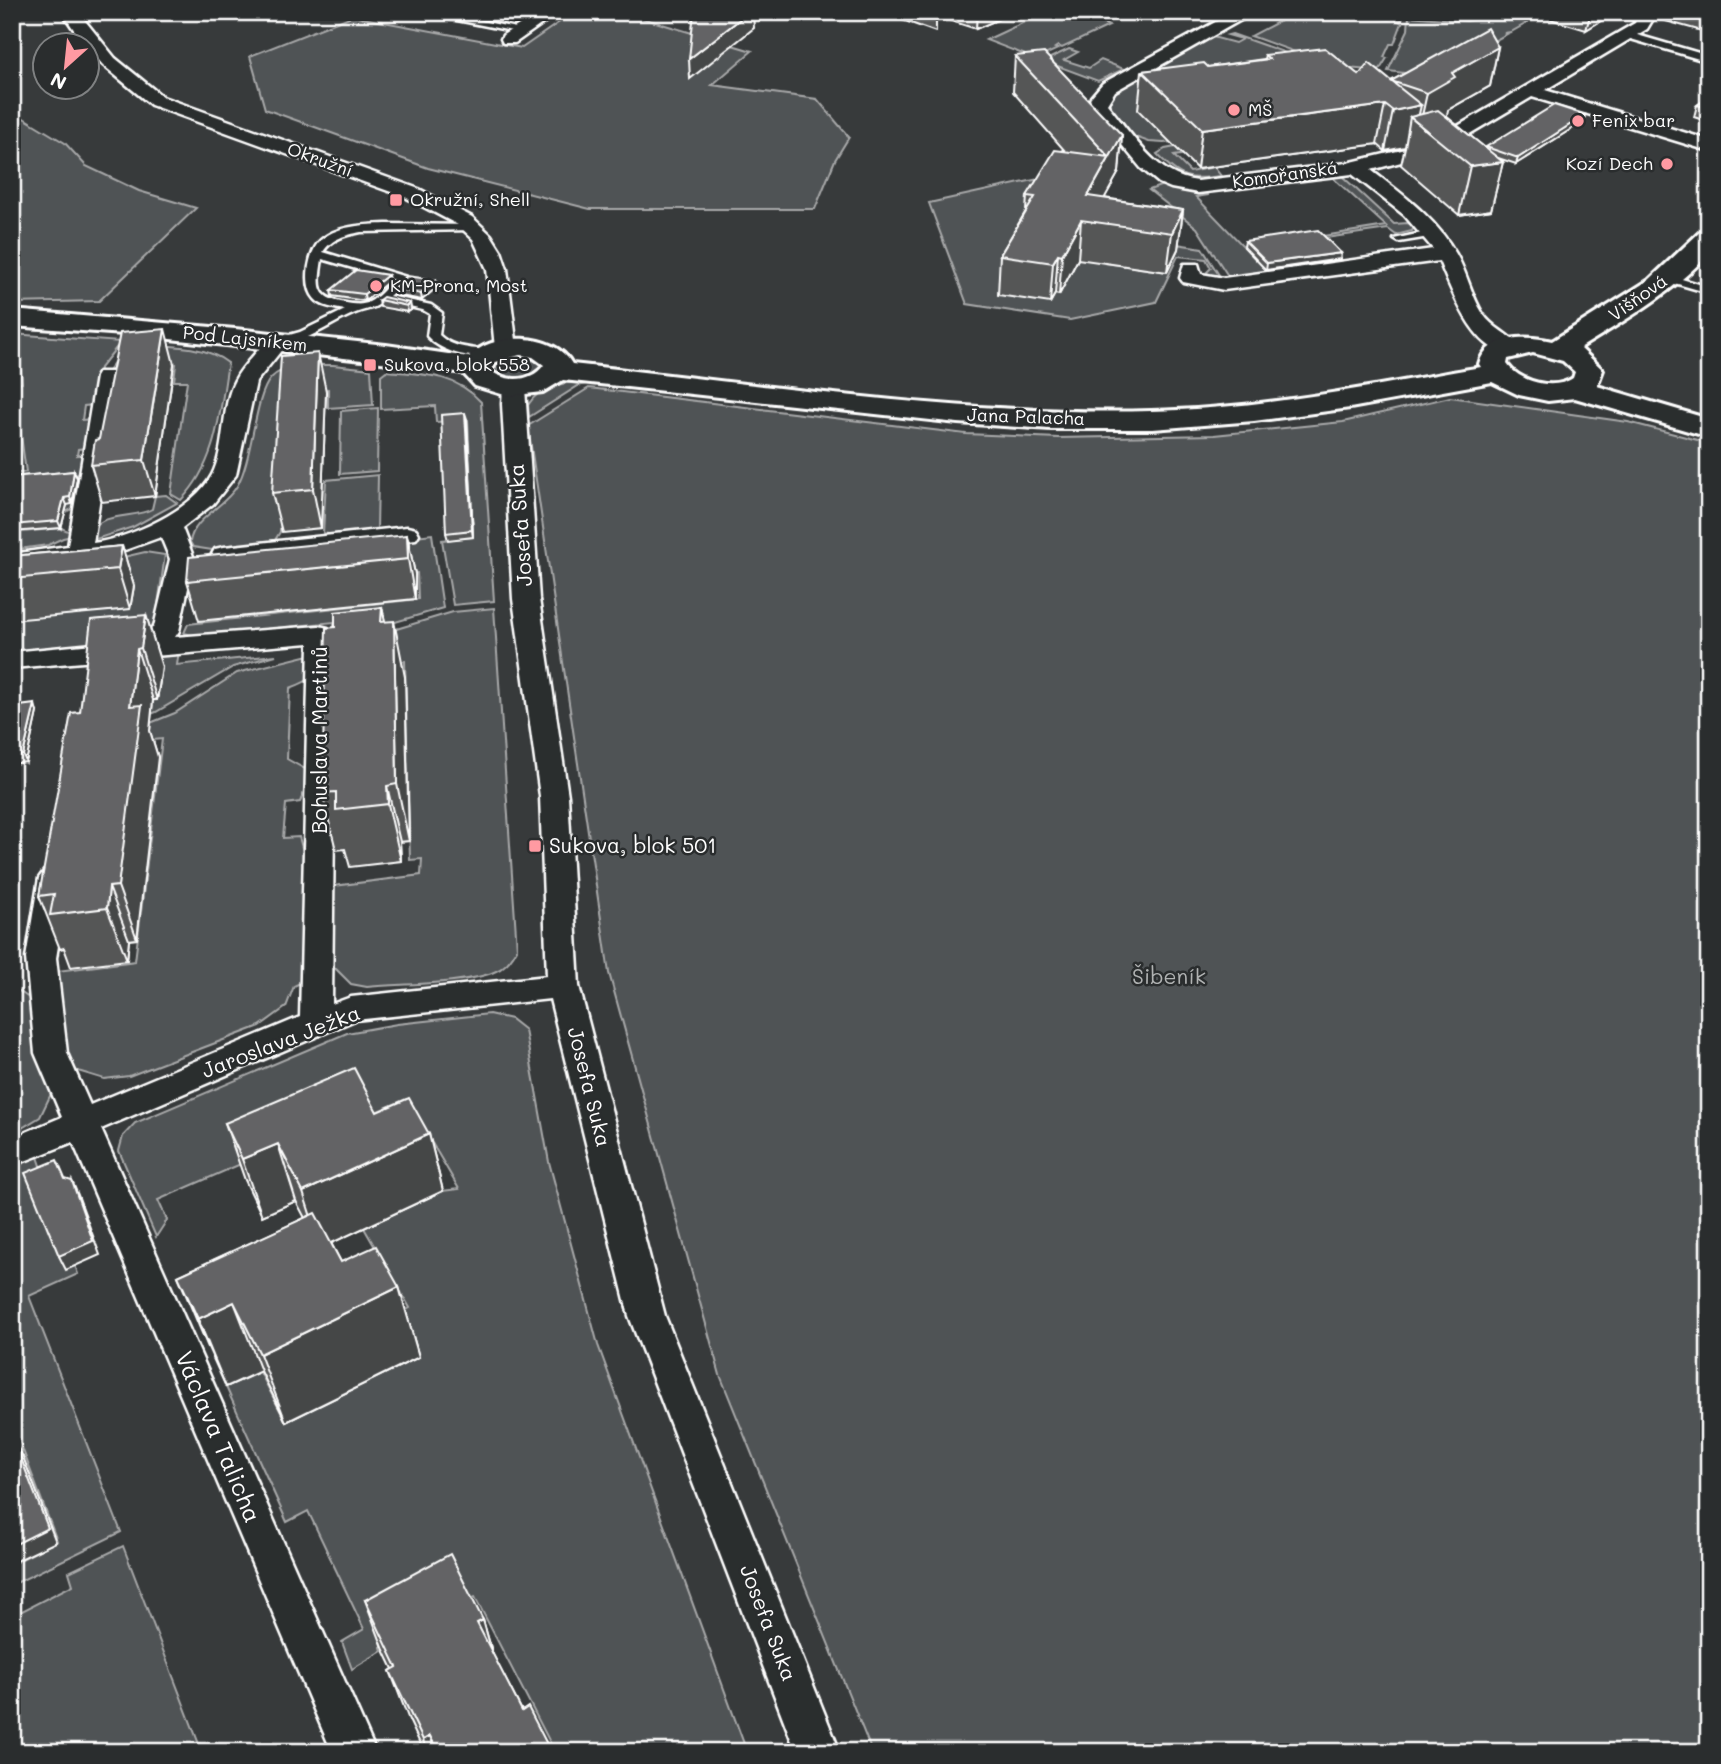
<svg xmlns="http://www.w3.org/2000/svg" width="1721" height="1764" font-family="Mali,sans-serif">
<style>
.built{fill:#444748}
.green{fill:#505354;stroke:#a8a9aa;stroke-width:2}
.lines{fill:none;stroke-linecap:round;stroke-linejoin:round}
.lane-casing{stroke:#fff;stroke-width:5}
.street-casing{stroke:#fff;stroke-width:5}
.secondary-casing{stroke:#fff;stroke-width:6}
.lane{fill:#2a2d2e;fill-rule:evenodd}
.street{fill:#2a2d2e;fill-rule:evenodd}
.secondary{fill:#2a2d2e;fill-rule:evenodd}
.wall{fill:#555657;stroke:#fff;stroke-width:2}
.shaded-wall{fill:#454647;stroke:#fff;stroke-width:2}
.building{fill:#636465;stroke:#fff;stroke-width:2}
.poi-dot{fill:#ff9aa2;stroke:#2a2d2e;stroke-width:2.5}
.labels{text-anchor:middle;stroke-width:5;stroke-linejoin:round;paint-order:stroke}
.far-poi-label{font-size:18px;fill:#fff;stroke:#2a2d2e;text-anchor:start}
.far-street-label{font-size:18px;fill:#fff;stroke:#2a2d2e}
.street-label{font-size:21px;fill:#fff;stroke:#2a2d2e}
.poi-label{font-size:21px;fill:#fff;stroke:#2a2d2e;text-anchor:start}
.park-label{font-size:21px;fill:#b0b2b2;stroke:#2a2d2e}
.near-street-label{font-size:24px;fill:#fff;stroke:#2a2d2e}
</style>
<rect width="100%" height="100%" fill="#373a3b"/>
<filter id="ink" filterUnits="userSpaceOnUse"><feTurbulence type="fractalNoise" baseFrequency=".0143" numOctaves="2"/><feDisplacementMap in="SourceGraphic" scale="14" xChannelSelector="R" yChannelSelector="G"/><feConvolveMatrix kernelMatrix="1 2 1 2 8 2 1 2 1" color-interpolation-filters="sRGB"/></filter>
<g filter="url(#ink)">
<polygon class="built" points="392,12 530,12 502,31"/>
<g class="green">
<polygon points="574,12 622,12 752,51 712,85 817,99 849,137 835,160 815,209 590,209 428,168 265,109 250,56 352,16 522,48"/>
<polygon points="1046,12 1054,13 1139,12 1121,20 1115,19 1104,24 1109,26 1062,48 1058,46 1055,48 1058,49 1036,59 986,40"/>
<polygon points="1297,12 1346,12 1388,19 1391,13 1401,14 1402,20 1397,20 1402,23 1394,44 1390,44 1384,57 1387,58 1379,71 1337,67 1251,36"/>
<polygon points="1486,12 1547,12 1534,19 1528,18 1522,21 1527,23 1511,32 1504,33 1507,34 1429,76 1388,71 1408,30 1409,16 1467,21 1490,15"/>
<polygon points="1232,34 1329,68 1254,131 1164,143 1149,142 1135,137 1111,108 1111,94 1209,36 1235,43 1242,39 1228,35"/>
<polygon points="1069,49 1078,52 1064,60 1089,68 1101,60 1124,69 1098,81 1044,61"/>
<polygon points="12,111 65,143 86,166 139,191 196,208 99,301 12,303"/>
<path d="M1191,144L1200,152L1174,156L1190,172L1214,167L1221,176C1188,181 1180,178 1157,154L1165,149Z"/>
<polygon points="1353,173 1342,176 1394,224 1408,223 1414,227 1412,231 1396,235 1388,229 1319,239 1316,237 1386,226 1332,177 1317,178"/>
<polygon points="1043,178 1055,294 1059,294 1082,252 1105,263 1167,272 1113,234 1202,248 1222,280 1210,278 1207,272 1211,268 1206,259 1178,256 1156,302 1070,320 967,304 929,203"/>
<polygon points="1163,185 1209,192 1208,195 1196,197 1269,273 1230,279 1197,228 1149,190"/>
<polygon points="12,334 121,342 100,368 94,405 84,406 82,420 92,419 87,448 78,449 77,455 87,454 75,508 65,512 12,484 12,474 26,472 14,385 22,383 21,371 13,372"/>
<path d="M126,343C158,346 203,343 228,363C220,411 217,464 181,500L171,494L187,381H174L176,364L109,370Z"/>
<path d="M522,355L539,363L541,371C526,380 506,383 495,366L502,356Z"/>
<path d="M333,365L371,369L373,405L328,408V389L288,393L280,532L275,540L212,550L193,547L190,542C193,518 225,507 237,486C253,459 254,397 271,378C287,362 312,365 333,365Z"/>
<path d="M386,371C422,374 455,373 481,402L494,601L453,605L442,540L473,537L468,420L436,422L435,406L381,409V375Z"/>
<path d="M590,383L578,386L529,417L528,405C540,385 569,380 590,383Z"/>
<polygon points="589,388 966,434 1058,438 1214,435 1343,422 1450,397 1628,422 1709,443 1709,1752 872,1752 720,1375 609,973 528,426"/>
<polygon points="378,408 377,471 340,474 341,411"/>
<polygon points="378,475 377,530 338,536 323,533 326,480"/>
<path d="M166,495L177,503L133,527L96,539L92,536C93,511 136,519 152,509L155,496Z"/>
<polygon points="61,528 73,533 72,536 63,538 48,545 12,550 12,533"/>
<polygon points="432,534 443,608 334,640 334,622 197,636 184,633 188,624 418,599 417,573 199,595 203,561"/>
<polygon points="145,552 165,555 156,619 151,627 127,643 12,657 12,583"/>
<path d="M494,608L517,949C512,959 505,968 494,972C467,984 400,984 367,987L351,984L333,966L334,886L421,875L422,859L410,860L405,661L340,667L333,648L453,612Z"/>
<polygon points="179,651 177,665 276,655 233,667 156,712 134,721 93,706 157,700 162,667 100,664"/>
<path d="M317,653C315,677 313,680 290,688L287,759L312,773L300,802L286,804L283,838L299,837L309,872L306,980L294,986L286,1007L260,1026L129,1076L104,1079L68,1068L57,971L135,961L162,739L93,746L175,713L237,673Z"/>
<polygon points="12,986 33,1001 51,1094 40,1117 12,1134"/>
<polygon points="489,1014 511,1019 525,1030 549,1162 598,1345 747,1752 555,1752 475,1597 381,1647 382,1651 352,1669 342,1642 364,1629 308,1511 287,1522 226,1387 260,1372 286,1422 418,1357 396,1316 410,1308 364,1228 442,1191 459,1189 406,1099 331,1131 280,1147 158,1200 167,1220 156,1237 119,1151 123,1136 135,1123 347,1033 397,1024"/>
<polygon points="36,1151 78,1274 29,1296 121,1532 12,1585 12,1564 57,1541 12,1421 12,1161"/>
<polygon points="123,1546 202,1752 12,1752 12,1616 73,1585 69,1572"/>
</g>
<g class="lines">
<g class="lane-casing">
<g id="lane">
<polygon points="417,12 437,12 526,30 522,33"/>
<polygon points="1627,32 1709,56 1709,62 1624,37 1623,35"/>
<path d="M386,224L477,225V229L473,230L361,232C346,235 332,238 323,252L406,277V281L389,296L431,305L442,313L439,335C454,350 474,347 493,352V356C472,359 442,353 427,336L430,314L423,310L383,301C375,309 369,308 358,312C332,321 304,347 275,343V339L300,332L345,310C335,308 322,307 315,299C302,285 309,249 322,239C339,225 365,225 386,224ZM322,259L394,280C386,287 378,298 369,302C362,306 353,304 346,303C315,298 318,286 322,259Z"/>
<polygon points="1431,231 1435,232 1435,236 1399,242 1394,239"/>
<polygon points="1668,275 1709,287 1709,293 1664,280 1664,276"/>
</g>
</g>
<g class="street-casing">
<g id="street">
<polygon points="62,12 78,12 115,58 163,97 419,189 472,217 491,235 501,251 507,269 517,348 514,353 498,353 495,348 487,269 473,239 458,225 405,197 151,105 103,65 81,40"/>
<polygon points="540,12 559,12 515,43 503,43 501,39 503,35"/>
<path d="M1234,12H1255L1115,91L1107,104C1132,134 1156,177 1198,181L1347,163L1427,144L1635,23L1636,21L1620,12H1643L1653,19L1647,29L1545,90L1709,140V151L1532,97L1439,152L1371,170C1403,195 1436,218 1456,254C1467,273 1471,295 1483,314C1492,328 1510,334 1519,347L1516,352C1476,361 1451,288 1439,261L1224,290L1183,282L1180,278L1184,264H1198L1201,274L1224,278L1433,249L1404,215L1352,174L1198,193L1171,188L1159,183L1141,168L1089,105L1091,97L1103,83Z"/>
<path d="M277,336L285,337L288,342L256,382L236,475L213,504L182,528L194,559L179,631L175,637L319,626L328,628L336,645L332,1004L351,997L547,976L540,796L513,599L502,404L503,388L506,383H522L525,388L539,599L568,796L579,986L665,1316L840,1752H796L629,1316L550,999L355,1020L101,1129L376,1752H332L73,1142L12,1166V1138L62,1117L35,1053L26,958L39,878L44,871L54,868L64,871L69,878L56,958L67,1053L90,1105L300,1017L309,643L12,668V652L134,640L154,627L170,559L161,537L111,555L12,568V554L68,546L96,377L99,372H115L118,377L93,543C131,538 193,510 212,475C226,448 221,406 235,380C243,364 259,351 269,337Z"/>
<polygon points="407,527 416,529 419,534 416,539 224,561 215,559 212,554 215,549 224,547"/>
</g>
</g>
<g class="secondary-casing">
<path id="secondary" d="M1709,229V253C1673,293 1625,320 1580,348L1603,370L1597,386L1709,419V437L1575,398L1548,401L1519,395L1492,382L1350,408L1254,421L1153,429H1051L958,423L563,380L543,392L508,396L475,386L463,373L417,366L124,334L12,326V310L235,329L386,345L469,357C492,331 555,332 572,364C762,384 960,416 1151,411C1262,409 1372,386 1481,367L1479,364C1487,334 1527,335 1552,341L1649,280L1700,232ZM1533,353L1563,361L1575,372L1573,378C1554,391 1520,382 1507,364L1508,359ZM520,355L533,357L544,365C532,382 507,383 491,371L496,362Z"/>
</g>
<use href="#lane" class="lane"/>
<use href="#street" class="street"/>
<use href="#secondary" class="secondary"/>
</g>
<g class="wall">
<polygon points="880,12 1015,12 976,29 936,16 936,32"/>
<polygon points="1349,12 1391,12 1389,19 1348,14"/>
<polygon points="1527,12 1615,12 1586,30"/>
<polygon points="1647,12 1709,12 1709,33 1655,18"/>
<polygon points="1498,47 1490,86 1448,110 1446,116 1485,148 1584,121 1516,164 1498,158 1503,162 1491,210 1459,215 1401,165 1405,147 1385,151 1377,144 1197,169 1138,110 1142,71 1208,67 1264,59 1265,55 1391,81"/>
<polygon points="1015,56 1122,135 1119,172 1104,198 1183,210 1178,249 1167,272 1078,259 1059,295 1055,294 1050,303 998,295 1000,255 1026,211 1027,196 1066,152 1013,92"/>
<polygon points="1709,97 1709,122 1694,117 1697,105"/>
<polygon points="1245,241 1341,253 1340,259 1266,270 1244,247"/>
<polygon points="436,280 437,287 422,300 395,295 393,288"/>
<polygon points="389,281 365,301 332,296 331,290"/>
<polygon points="379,300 410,303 411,310 408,312 380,307"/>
<polygon points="174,364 155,496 102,502 91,465 99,439"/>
<polygon points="326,391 321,528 282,532 272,493"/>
<polygon points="467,419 473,537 448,540 446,533"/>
<polygon points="74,471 77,478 72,504 67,505 61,528 12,532 12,477"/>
<polygon points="407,535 415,574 415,599 199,621 187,581"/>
<polygon points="122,546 134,586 130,609 12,620 12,556"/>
<polygon points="382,607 385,622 405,677 409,841 400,842 401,861 350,867 345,849 336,850 322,793 335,627"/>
<polygon points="146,615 162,667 157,700 153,700 150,731 158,757 137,939 129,940 127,960 71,967 64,948 60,949 39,896 80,712"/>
<polygon points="12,707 37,712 26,762 12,764"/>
<polygon points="377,1112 429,1134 443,1191 331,1243 341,1262 399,1287 419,1357 286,1422 261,1371 226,1387 207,1345 178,1276 305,1218 296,1201 262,1216 245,1180 225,1123"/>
<polygon points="365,1600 483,1620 493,1655 522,1711 551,1752 424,1752 409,1720 390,1671 393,1669 384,1650"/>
</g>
<g class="shaded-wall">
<polygon points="749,12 753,12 754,28 690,79 689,59"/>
<polygon points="977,12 1015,12 976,29"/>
<polygon points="1591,12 1615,12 1586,30"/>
<polygon points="1498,47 1490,86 1448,110 1447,116 1424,129 1420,125 1427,93 1452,73"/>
<polygon points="1385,105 1377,144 1197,169 1202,129"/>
<polygon points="1421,105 1417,123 1410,117 1405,147 1385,151 1393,111"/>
<polygon points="1585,115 1584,121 1516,164 1518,158"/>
<polygon points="1122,135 1119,172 1092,221 1088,196"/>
<polygon points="1503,162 1491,210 1459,215 1470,166"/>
<polygon points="1183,210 1178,249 1167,272 1172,233"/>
<polygon points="1081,220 1078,259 1059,295 1062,255"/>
<polygon points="1341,253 1340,259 1266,270 1267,263"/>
<polygon points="1058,254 1055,294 1050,303 1053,263"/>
<polygon points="388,275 389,281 365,301 364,294"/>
<polygon points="436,280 437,287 422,300 421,294"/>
<polygon points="410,303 411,310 408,312 407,306"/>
<polygon points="165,329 174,364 155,496 144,460"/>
<polygon points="318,353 326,391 321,528 313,489"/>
<polygon points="465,413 467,419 473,537 472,530"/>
<polygon points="74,471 77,478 72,504 70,497"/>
<polygon points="64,498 67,505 61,528 58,521"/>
<polygon points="407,535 415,574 415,599 408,559"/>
<polygon points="122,546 134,586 130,609 118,569"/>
<polygon points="382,607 393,663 381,622"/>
<polygon points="146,615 162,667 157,700 141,648"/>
<polygon points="394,621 405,677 409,841 397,784"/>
<polygon points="137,649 153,700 150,731 158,757 137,939 118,886 130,706"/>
<polygon points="35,704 37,712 26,762 23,755"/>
<polygon points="387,786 400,842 401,861 388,804"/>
<polygon points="109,887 129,940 127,960 107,908"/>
<polygon points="429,1134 443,1191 321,1248 303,1192"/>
<polygon points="278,1144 296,1201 262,1216 242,1159"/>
<polygon points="72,1181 78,1195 100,1255 66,1270 59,1256"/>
<polygon points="399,1287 419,1357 286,1422 260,1354"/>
<polygon points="234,1302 261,1371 226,1387 198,1319"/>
<polygon points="15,1443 23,1457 56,1542 12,1563"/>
<polygon points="483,1620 497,1670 477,1623"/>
<polygon points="430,1736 436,1752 427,1752 423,1740"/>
</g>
<g class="building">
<polygon points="694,12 749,12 689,59"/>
<polygon points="1487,28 1498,47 1452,73 1455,77 1427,93 1391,81 1421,105 1393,111 1385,105 1202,129 1142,71 1204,63 1208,67 1269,59 1265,55 1325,48 1359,75 1369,63 1391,81"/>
<polygon points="1044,53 1122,135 1088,196 1183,210 1172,233 1081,220 1062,255 1058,254 1053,263 1000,255 1035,197 1027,196 1055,150 1109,157 1015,56"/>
<polygon points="1709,97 1709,108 1697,105"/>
<polygon points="1554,105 1585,115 1518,158 1486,147"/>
<polygon points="1438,110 1503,162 1470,166 1410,117"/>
<polygon points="1318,230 1341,253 1267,263 1245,241"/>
<polygon points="356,270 388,275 364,294 331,290"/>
<polygon points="407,276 436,280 421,294 393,288"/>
<polygon points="383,297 410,303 407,306 379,300"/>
<polygon points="165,329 144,460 91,465 95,440 99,439 120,333"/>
<polygon points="318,353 313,489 272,493 281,356"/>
<polygon points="465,413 472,530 446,533 441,415"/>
<polygon points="74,471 70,497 64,498 58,521 12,525 12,477"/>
<polygon points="407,535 408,559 187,581 189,557"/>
<polygon points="122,546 118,569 12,579 12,556"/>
<polygon points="382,607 381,622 394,621 397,784 387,786 388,804 336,810 336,792 322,793 326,628 335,627 335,612"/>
<polygon points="146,615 141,648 137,649 130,706 142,705 118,886 109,887 107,908 50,915 54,894 39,896 71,713 80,712 91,620"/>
<polygon points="35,704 23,755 12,756 12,707"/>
<polygon points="354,1068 377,1112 409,1098 429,1134 303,1192 278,1144 242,1159 225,1123"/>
<polygon points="57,1160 65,1179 72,1181 93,1241 59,1256 25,1173"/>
<polygon points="315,1213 341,1262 376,1246 399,1287 260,1354 234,1302 198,1319 178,1276"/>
<polygon points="15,1443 48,1528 12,1546 12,1444"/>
<polygon points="450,1554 483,1620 477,1623 522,1711 528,1707 551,1752 438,1752 430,1736 423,1740 390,1671 397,1667 365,1600"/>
</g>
</g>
<g class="poi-dot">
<circle cx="1234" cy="110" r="7"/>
<circle cx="1578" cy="121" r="7"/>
<circle cx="1667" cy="164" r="7"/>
<rect x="389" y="193" width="14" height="14" rx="3.5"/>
<circle cx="376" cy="286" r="7"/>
<rect x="363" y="358" width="14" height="14" rx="3.5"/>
<rect x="528" y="839" width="14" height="14" rx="3.5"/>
</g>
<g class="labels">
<g class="far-poi-label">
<text x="1248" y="116">MŠ</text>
<text x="1592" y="127">Fenix bar</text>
<text x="1653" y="170" text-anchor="end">Kozí Dech</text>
<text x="410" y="206">Okružní, Shell</text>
<text x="390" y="292">KM-Prona, Most</text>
<text x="384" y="371">Sukova, blok 558</text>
</g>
<g class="far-street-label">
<text transform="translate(320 160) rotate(20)" y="6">Okružní</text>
<text transform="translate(1285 175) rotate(-8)" y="6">Komořanská</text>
<text transform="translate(1638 298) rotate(-35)" y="6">Višňová</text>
<text transform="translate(245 339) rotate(6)" y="6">Pod Lajsníkem</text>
<text transform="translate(1026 417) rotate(2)" y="6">Jana Palacha</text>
</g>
<g class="street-label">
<text transform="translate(521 525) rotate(-94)" y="7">Josefa Suka</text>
<text transform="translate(320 740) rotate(-90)" y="7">Bohuslava Martinů</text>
<text transform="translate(281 1042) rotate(-21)" y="7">Jaroslava Ježka</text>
<text transform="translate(589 1087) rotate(76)" y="7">Josefa Suka</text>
<text transform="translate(768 1623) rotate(69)" y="7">Josefa Suka</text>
</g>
<g class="poi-label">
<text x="549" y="853">Sukova, blok 501</text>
</g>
<g class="park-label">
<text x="1169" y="984">Šibeník</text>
</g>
<g class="near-street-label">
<text transform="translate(218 1437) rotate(67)" y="8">Václava Talicha</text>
</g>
</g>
<rect width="1721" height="1764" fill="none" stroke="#2a2d2e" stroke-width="42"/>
<rect x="21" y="21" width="1679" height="1722" fill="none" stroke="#fff" stroke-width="2.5" filter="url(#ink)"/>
<g transform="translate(66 66) rotate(207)"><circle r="33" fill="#2a2d2e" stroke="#7f8182" stroke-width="2"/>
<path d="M0-5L12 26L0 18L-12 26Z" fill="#ff9aa2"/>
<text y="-10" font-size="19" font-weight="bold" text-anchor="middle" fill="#ffffff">N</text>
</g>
</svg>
